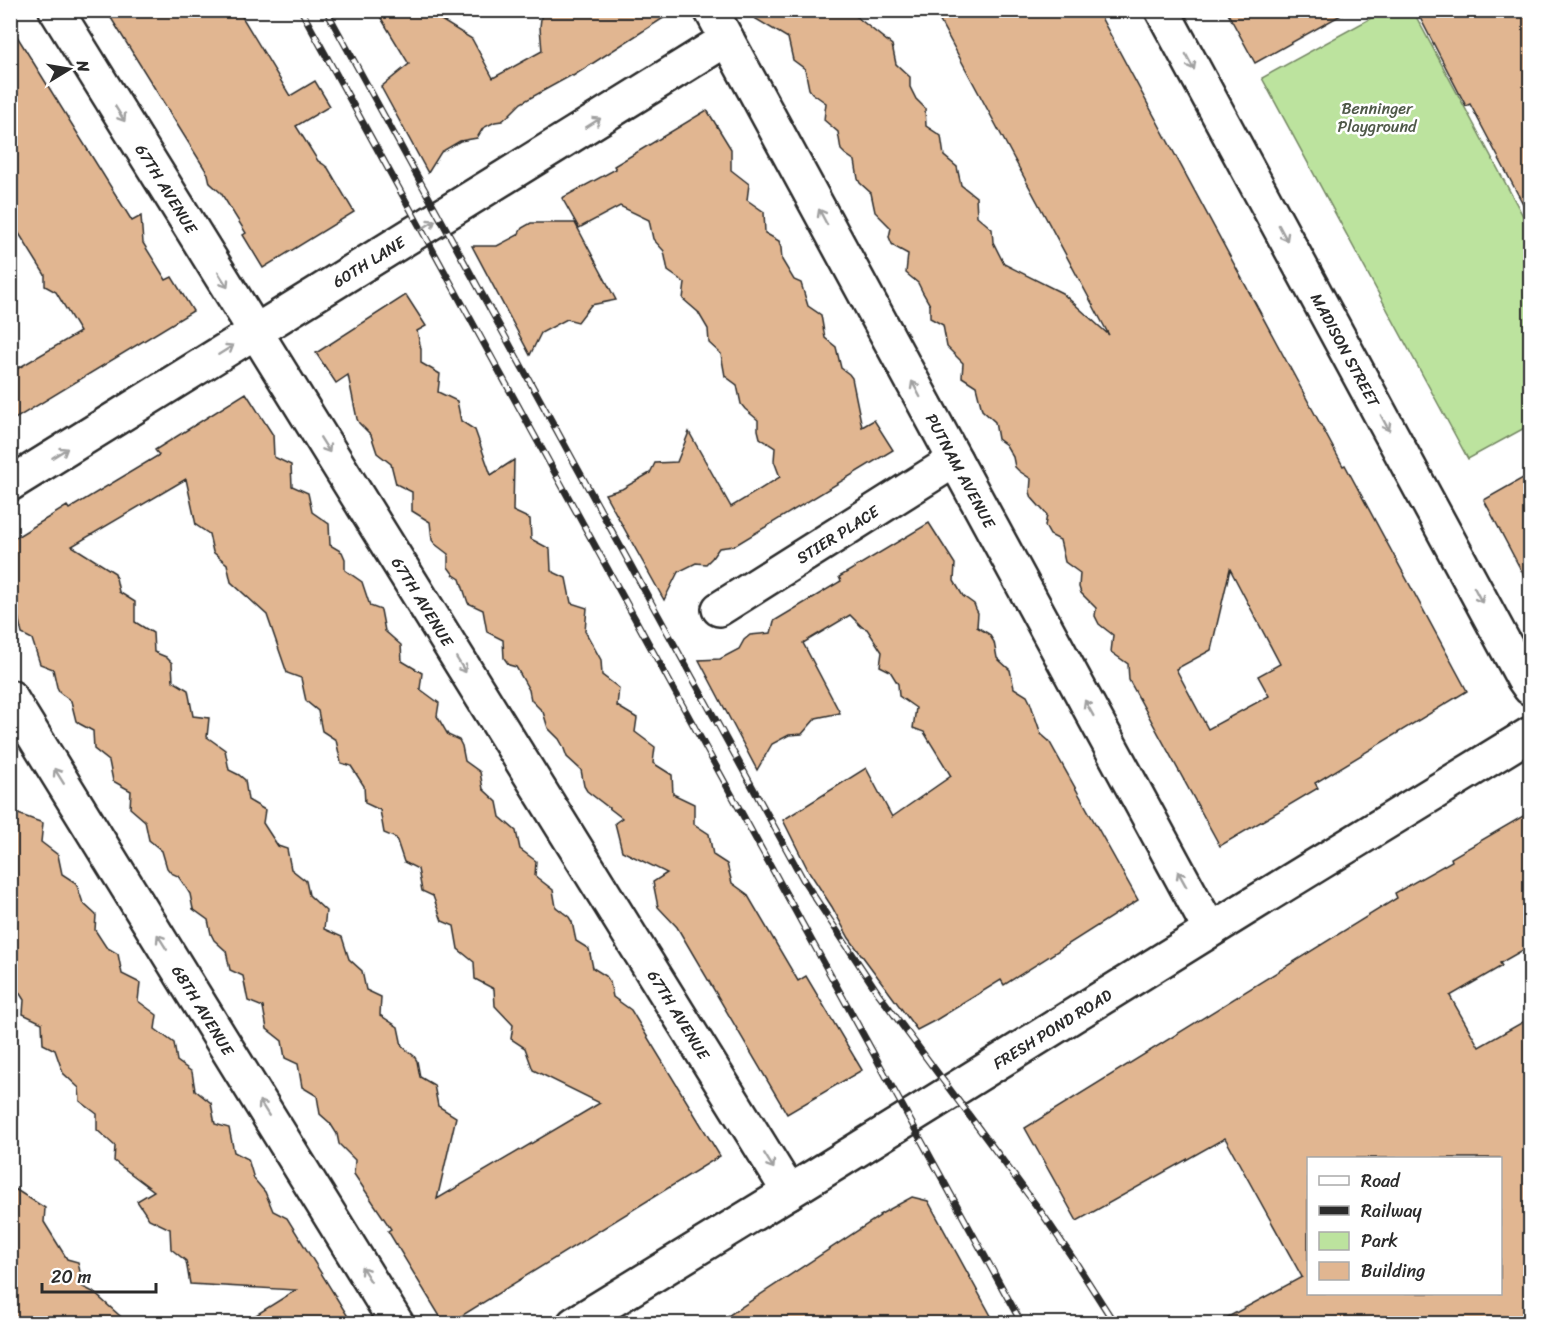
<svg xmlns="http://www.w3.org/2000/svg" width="1541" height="1334" font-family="Sriracha,sans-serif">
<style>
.green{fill:#bce39e;stroke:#748764;stroke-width:1.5}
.building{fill:#e1b691;stroke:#2b2b2b;stroke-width:1.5;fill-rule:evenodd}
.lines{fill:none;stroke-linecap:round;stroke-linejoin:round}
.minor-casing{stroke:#2b2b2b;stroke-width:38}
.secondary-casing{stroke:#2b2b2b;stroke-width:38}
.minor{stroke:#fff;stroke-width:33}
.secondary{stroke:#fff;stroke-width:33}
.rail-casing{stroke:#2b2b2b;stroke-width:7}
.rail{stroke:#fff;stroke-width:4.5;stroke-dasharray:14;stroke-linecap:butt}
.oneway{stroke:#a0a0a0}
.labels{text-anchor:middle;stroke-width:5;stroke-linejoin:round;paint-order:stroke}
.park-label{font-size:16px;fill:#4f5948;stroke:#fff}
.street-label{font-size:16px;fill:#2b2b2b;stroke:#fff}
</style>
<rect width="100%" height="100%" fill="#fff"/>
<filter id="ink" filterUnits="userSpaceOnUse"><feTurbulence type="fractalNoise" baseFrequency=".0167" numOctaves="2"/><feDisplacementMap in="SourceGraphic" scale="12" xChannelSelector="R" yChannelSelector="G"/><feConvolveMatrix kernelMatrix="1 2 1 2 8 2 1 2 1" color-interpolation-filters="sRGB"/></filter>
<g filter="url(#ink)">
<polygon class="green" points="1384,11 1413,11 1530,229 1530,425 1468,459 1262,78"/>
<g class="building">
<polygon points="106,10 238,10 290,96 315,81 330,106 296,126 318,161 323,164 328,168 354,212 263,268 243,235 246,233 221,193 210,183 208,174"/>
<polygon points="376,10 425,10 472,39 493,78 542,51 540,27 542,10 676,10 573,76 572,75 521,103 508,116 502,121 495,122 483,128 477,138 460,141 441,152 428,173 381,87 409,64"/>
<path d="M741,10H848L892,45L896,64L910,77V87L916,99L925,108L926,126L941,136L944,156L957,167L961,185L976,197L977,216L992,229L993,242L1004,264L1062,293L1109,335L934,10H1097L1343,466L1345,465L1467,691L1315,783L1318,788L1220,846L1129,680L1128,664L1111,652L1113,635L1099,624L1095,616L1096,608L1081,593L1079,587L1080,573L1065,562L1060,540L1050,535L1045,526L1047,515L1032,498L1030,492L1031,479L1019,471L1015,467L1013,457L1006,445L998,439L995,422L982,410L976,386L962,377L963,363L947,347L943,325L930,318V305L923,293L918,283L906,273L908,254L895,247L892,244L889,237L891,228L875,212L871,193L860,183L858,179L855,161L845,154L841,150L838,132L824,120L826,103L812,93L809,89L805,69L793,60L788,38ZM1230,569L1280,664L1258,676L1269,696L1208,729L1176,669L1211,650Z"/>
<polygon points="1226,10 1350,10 1255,63"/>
<polygon points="1416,10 1530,10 1530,217 1470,104 1466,106"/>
<polygon points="10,25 132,221 141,216 143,243 166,280 172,277 193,311 10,422 10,373 80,332 56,292 45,286 45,275 10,219"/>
<polygon points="707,110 731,149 731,170 749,184 747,200 764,212 765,233 779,241 781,248 782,260 794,280 801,283 808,306 821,315 825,338 836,347 841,368 849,374 852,378 862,427 874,420 893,450 734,546 719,548 712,558 706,564 696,563 678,572 664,600 605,494 622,489 650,473 655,463 677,462 689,432 731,507 780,477 774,461 775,448 760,438 758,430 758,420 745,409 741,404 737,385 725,376 721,354 709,343 708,329 698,312 683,299 685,283 668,271 664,251 653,239 649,220 620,206 579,228 562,198 616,169 614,166"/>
<polygon points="531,223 575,223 616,300 591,305 578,322 567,319 541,333 530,355 472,246 497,246 518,235 522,228"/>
<polygon points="406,295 426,326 417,331 421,349 421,363 440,374 438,392 457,401 461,421 475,430 491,475 514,460 513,511 530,519 531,539 550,549 551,571 566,578 571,603 587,608 585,631 601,660 602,675 619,688 617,706 637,718 635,732 655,747 653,763 672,775 673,794 694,804 694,824 709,834 713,855 727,864 732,883 747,894 798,981 806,976 862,1070 787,1114 677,927 658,907 653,882 667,873 622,851 615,823 622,818 587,791 584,786 581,770 567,757 563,746 559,739 548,728 543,712 531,700 529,690 516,667 509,665 504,658 503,640 487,632 483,610 468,603 460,579 454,575 448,567 448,554 435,544 432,540 430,522 412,511 412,492 396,484 391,464 377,453 371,435 359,423 357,419 348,375 336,383 316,353"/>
<path d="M246,393L273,435L274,457L291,465L292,486L308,493L312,512L329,524L330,545L342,552L345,559V570L362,582L370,606L381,610L385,631L401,645L402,661L422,673L420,689L439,703L437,716L448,735L459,740L462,746L465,761L480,772L483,789L497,802L500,817L516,831L520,849L536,861L535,876L553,890L556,907L569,917L572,922L576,941L589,949L593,968L606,976L610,982L613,997L631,1010L720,1156L450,1323H444L388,1231L391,1229L354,1174L355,1160L339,1144L337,1134L330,1123L320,1114L317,1096L302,1087L298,1064L285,1058L282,1041L267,1029L263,1007L248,1001L243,976L230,970L226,951L214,940L211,934L208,920L193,909L190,894L185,886L178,876L171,873L167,868L162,851L149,840L145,821L130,808L131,791L113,781L109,761L94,749L93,731L80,724L76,721L71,701L60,693L57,687L53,669L40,664L32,639L22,634L17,611L10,608V541L67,506L69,509L159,455L155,450ZM186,479L196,525L209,534L213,552L227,564L231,582L267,615L287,673L301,678L306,701L318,711L322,731L336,740L341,763L351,766L364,786L365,803L380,810L384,833L396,838L404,862L418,869L422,891L433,896L442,921L454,926L458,949L474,962L475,979L494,989L495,1006L513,1025L511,1039L525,1048L533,1070L600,1103L437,1199L456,1117L438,1106L434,1085L420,1077L417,1061L414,1056L402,1046L398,1027L380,1015L381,997L366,990L362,971L349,959L342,937L324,929L326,911L309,895L306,881L291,869L287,849L278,846L263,823L265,810L248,800L245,780L239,775L229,770L225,750L207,737L209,718L193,716L188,690L173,681L172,663L166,657L154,652L153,633L135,622V602L119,592L115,573L72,546Z"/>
<polygon points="1530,474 1530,587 1484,500"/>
<polygon points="929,523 955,564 954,581 963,596 974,604 976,609 978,613 977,627 989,634 994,642 997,658 1010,670 1014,688 1027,696 1030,702 1041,734 1049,741 1138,900 1004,985 1001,980 936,1020 917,1030 849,938 832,907 808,870 783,820 866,768 892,817 951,776 924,732 913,728 916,708 899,696 898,684 890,671 880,666 882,652 867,629 862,627 850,615 803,643 840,713 816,718 802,734 789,735 772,744 757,770 699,660 720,659 739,649 744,640 750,635 771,633 774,621 841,581 839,577"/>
<polygon points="10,811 43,823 41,842 58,855 62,874 76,883 83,903 96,915 95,930 106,947 118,954 122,974 140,983 138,1001 157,1015 155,1029 174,1043 177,1061 192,1072 195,1090 211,1103 215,1124 229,1128 234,1152 248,1159 254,1179 265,1192 273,1211 287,1218 352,1323 243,1323 296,1290 190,1284 186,1261 171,1249 170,1229 149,1219 137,1201 154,1191 114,1161 115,1146 97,1130 97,1114 80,1101 79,1088 63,1073 55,1050 43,1044 42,1023 23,1014 24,1000 10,978"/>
<path d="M1530,812V946L1500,963L1502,966L1450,996L1479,1047L1530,1018V1323H1217L1302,1277L1225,1138L1077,1221L1025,1128L1397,898L1395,893L1452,861L1451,858ZM1308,1158H1500V1293H1308Z"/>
<polygon points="10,1186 45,1208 44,1222 67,1259 78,1262 83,1287 93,1292 128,1323 10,1323"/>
<polygon points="912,1197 928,1201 995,1323 717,1323 880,1216 879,1215"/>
</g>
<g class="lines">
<g class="minor-casing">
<g id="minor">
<path id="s1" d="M56,10L789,1192"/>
<path id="s2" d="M711,10L1210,930"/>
<path id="s3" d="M1162,10L1523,678L1530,688"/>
<path id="s4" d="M10,484L727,39"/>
<path id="s5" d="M719,609L955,460"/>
<path id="s6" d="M10,697L397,1324"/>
</g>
</g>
<g class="secondary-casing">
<g id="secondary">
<path id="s7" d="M574,1324L820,1173L1248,907L1530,734"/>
</g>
</g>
<use href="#minor" class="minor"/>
<use href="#secondary" class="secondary"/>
<g class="rail-casing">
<g id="rail">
<polyline points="301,10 1022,1324"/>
<polyline points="326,10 804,881 878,993 1044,1216 1076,1263 1115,1324"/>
</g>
</g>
<use href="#rail" class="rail"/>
</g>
<defs><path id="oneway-shaft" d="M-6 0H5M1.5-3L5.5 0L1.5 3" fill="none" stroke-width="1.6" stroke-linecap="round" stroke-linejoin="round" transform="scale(1.5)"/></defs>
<g class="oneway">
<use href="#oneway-shaft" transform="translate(1190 62) rotate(62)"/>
<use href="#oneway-shaft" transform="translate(120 114) rotate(58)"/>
<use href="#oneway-shaft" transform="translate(593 123) rotate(-32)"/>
<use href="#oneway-shaft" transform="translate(823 217) rotate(-118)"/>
<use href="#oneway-shaft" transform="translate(428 225) rotate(-32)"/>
<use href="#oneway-shaft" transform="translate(1283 233) rotate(62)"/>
<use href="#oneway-shaft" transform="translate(223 280) rotate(58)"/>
<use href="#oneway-shaft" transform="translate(226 350) rotate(-32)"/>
<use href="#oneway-shaft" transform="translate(916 389) rotate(-118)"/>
<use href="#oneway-shaft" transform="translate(1385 423) rotate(62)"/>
<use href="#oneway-shaft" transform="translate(325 445) rotate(58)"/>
<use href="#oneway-shaft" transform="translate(60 453) rotate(-32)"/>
<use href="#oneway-shaft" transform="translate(1478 595) rotate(62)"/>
<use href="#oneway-shaft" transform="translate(461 665) rotate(58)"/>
<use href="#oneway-shaft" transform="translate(1089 708) rotate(-119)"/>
<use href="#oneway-shaft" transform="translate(59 776) rotate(-122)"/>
<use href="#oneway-shaft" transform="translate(1182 879) rotate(-119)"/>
<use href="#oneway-shaft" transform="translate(162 942) rotate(-122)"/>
<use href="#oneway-shaft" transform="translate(264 1108) rotate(-122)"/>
<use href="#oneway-shaft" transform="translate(769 1161) rotate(58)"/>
<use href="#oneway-shaft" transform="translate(366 1274) rotate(-122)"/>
</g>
</g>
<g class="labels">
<g class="park-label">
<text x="1377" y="114">Benninger<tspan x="1377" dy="18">Playground</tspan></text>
</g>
<g class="street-label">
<text dy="6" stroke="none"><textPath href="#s1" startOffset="210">67TH AVENUE</textPath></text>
<text dy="6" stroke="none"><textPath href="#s4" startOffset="422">60TH LANE</textPath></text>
<text dy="6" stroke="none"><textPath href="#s3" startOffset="386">MADISON STREET</textPath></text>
<text dy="6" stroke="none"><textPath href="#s2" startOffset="524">PUTNAM AVENUE</textPath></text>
<text dy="6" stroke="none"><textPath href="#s5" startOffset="140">STIER PLACE</textPath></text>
<text dy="6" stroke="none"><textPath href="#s1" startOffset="696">67TH AVENUE</textPath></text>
<text dy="6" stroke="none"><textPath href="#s6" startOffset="368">68TH AVENUE</textPath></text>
<text dy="6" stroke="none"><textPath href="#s1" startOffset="1182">67TH AVENUE</textPath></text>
<text dy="6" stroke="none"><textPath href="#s7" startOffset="562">FRESH POND ROAD</textPath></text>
</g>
</g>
<rect width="1541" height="1334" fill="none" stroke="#fff" stroke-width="36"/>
<rect x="18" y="18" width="1505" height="1298" fill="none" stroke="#2b2b2b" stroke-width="2" filter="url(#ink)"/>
<rect x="1307" y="1157" width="195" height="138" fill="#ffffff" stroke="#aaaaaa" stroke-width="1.5"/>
<rect x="1319" y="1176" width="30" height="9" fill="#ffffff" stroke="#aaaaaa" stroke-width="1.5"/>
<text x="1361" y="1187" font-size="18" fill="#2b2b2b">Road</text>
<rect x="1319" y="1206" width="30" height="9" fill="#2b2b2b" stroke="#aaaaaa" stroke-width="1.5"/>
<text x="1361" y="1217" font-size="18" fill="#2b2b2b">Railway</text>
<rect x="1319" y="1232" width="30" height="18" fill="#bce39e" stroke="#aaaaaa" stroke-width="1.5"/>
<text x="1361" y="1247" font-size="18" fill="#2b2b2b">Park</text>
<rect x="1319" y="1262" width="30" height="18" fill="#e1b691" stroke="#aaaaaa" stroke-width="1.5"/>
<text x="1361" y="1277" font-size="18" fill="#2b2b2b">Building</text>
<g transform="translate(69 69) rotate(79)" stroke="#ffffff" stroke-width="4.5" paint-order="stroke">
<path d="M0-4.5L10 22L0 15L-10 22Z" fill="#2b2b2b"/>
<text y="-9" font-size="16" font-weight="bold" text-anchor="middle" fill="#2b2b2b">N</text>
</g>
<path d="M42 1283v9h114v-9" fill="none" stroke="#2b2b2b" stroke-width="3"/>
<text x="51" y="1283" font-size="18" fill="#2b2b2b" stroke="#ffffff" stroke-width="4.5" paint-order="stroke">20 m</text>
</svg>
